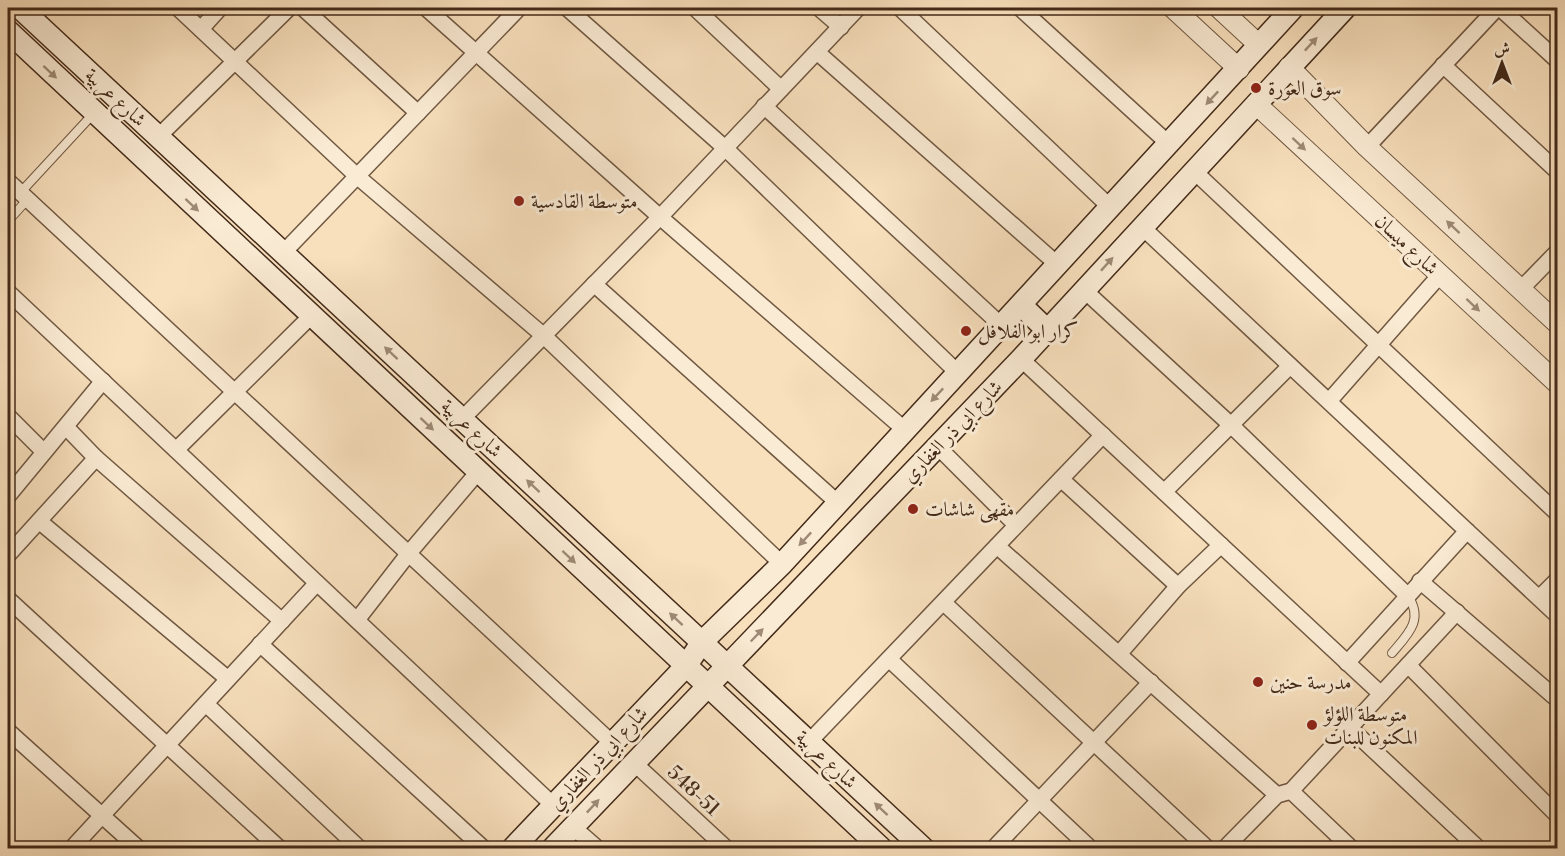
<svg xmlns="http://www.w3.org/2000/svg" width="1565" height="856" font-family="'Libre Bodoni',Amiri,serif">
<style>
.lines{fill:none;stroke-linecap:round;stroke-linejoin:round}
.service-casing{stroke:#705842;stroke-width:10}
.minor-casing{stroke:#705842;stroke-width:18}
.tertiary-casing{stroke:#705842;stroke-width:22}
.secondary-casing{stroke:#432a19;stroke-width:24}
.service{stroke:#faebd4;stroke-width:8}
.minor{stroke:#faebd4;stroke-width:15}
.tertiary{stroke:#faebd4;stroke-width:20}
.secondary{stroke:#faebd4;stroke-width:21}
.oneway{fill:#9e8a76}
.poi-dot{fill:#8f2418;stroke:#faebd4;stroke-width:2}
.labels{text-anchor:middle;stroke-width:6;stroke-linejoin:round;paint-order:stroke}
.poi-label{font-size:20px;fill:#432a19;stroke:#faebd4;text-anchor:start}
.street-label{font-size:20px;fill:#432a19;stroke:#faebd4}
</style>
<rect width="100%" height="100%" fill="#f8e0bd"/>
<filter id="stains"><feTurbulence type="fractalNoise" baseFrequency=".00333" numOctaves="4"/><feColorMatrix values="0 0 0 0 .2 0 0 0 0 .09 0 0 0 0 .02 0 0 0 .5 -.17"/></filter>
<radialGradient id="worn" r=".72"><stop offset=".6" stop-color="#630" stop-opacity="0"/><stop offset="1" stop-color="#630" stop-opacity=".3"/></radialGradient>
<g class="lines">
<g class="service-casing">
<g id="service">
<polyline points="20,193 94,113"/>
<polyline points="8,221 27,200"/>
<path d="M1392,653C1408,634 1424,620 1408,596"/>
</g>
</g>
<g class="minor-casing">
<g id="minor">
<polyline points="178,8 358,177 544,336 782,564"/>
<polyline points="303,8 418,113"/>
<polyline points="426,8 660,217 905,430"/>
<polyline points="567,8 725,148 958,373"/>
<polyline points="695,8 781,89"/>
<polyline points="819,8 841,27"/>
<polyline points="900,8 1111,208"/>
<polyline points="1020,8 1169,144"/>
<polyline points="1500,8 1558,61"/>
<polyline points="201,29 220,8"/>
<polyline points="817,52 1058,265"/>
<polyline points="1443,65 1558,172"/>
<polyline points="764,106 1002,326"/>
<polyline points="158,137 289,8"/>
<polyline points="1367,147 1497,8"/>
<polyline points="1195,172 1558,514"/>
<polyline points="8,181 611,742"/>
<polyline points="1142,227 1558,616"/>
<polyline points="283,253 519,8"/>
<polyline points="594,284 838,503"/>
<polyline points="1084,290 1232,426 1408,596"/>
<polyline points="1520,290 1558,251"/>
<polyline points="8,292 553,805"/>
<polyline points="1021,359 1381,694"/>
<polyline points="1330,400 1440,275"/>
<polyline points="8,416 44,452"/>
<polyline points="462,419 660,217 858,8"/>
<polyline points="66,427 96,458 282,621"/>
<polyline points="937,446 1016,525"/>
<polyline points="176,450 311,316"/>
<polyline points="1061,479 1178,586"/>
<polyline points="1164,492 1290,366"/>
<polyline points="8,496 103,381"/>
<polyline points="39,521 228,679"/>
<polyline points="997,546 1277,795"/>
<polyline points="8,555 96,458"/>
<polyline points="1420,581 1558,700"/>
<polyline points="1539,598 1558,579"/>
<polyline points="8,599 279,848"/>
<polyline points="944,603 1207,848"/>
<polyline points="357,620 409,553 478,472"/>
<polyline points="260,644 483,848"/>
<polyline points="1119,654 1178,586 1221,545"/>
<polyline points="890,660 1090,848"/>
<polyline points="1347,663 1467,531"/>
<polyline points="1408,665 1558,816"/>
<polyline points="206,704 359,848"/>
<polyline points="1350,728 1478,848"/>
<polyline points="8,731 138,848"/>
<polyline points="809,742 1103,435"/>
<polyline points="633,762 726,848"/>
<polyline points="1291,791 1351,848"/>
<polyline points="573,827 597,848"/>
<polyline points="72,848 317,583"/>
<polyline points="994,848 1151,682"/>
<polyline points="1225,848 1277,795 1291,791 1457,612"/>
</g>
</g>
<g class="tertiary-casing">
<g id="tertiary">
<polyline points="1173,8 1239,69"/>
<polyline points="1219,8 1259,45"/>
<polyline points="1289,67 1367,147 1558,324"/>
<polyline points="1256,104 1558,384"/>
</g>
</g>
<g class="secondary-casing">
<g id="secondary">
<polyline points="20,8 923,848"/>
<polyline points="8,31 881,848"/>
<polyline points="1021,305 1047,330"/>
<polyline points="513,848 686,666 702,642 782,564 1293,8"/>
<polyline points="553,848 1021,359 1345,8"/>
</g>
</g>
<use href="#service" class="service"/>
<use href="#minor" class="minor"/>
<use href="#tertiary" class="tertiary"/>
<use href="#secondary" class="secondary"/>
</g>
<defs><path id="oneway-solid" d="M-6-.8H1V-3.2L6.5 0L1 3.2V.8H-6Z" transform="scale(1.5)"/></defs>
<g class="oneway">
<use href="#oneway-solid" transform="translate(1311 44) rotate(-47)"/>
<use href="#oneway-solid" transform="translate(50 72) rotate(43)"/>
<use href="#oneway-solid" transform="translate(1212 98) rotate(133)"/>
<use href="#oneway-solid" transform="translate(1299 144) rotate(43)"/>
<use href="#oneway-solid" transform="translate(192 205) rotate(43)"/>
<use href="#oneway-solid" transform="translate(1453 227) rotate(-137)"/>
<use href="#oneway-solid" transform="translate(1107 264) rotate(-48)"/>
<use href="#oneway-solid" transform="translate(1473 305) rotate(43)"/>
<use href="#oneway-solid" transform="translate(391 353) rotate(-137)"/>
<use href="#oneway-solid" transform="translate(937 395) rotate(133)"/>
<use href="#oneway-solid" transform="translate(427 424) rotate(43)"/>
<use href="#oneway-solid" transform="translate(533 486) rotate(-137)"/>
<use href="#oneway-solid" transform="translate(805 539) rotate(133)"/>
<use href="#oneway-solid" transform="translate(569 557) rotate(43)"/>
<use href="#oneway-solid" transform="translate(676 619) rotate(-137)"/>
<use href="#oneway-solid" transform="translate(757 635) rotate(-46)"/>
<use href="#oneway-solid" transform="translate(593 806) rotate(-47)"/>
<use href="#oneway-solid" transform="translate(881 809) rotate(-137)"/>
</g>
<g class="poi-dot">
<circle cx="1256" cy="88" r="6"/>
<circle cx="519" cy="201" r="6"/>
<circle cx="966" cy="331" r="6"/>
<circle cx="913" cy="509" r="6"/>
<circle cx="1258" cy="682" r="6"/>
<circle cx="1312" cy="725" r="6"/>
</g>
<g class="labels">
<g class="poi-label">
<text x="1268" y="95">سوق العورة</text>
<text x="531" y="208">متوسطة القادسية</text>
<text x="978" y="338">كرار ابو الفلافل</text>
<text x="925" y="516">مقهى شاشات</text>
<text x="1270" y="689">مدرسة حنين</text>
<text x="1324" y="721">متوسطة اللؤلؤ<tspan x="1324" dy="23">المكنون للبنات</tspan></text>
</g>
<g class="street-label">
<text transform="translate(116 97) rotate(43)" y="7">شارع عربية</text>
<text transform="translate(1407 244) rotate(43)" y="7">شارع ميسان</text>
<text transform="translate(472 428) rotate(43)" y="7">شارع عربية</text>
<text transform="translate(952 431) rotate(-46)" y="7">شارع ابي ذر الغفاري</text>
<text transform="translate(598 758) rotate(-47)" y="7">شارع ابي ذر الغفاري</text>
<text transform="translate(827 759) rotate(43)" y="7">شارع عربية</text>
<text transform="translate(694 790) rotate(43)" y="7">548-51</text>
</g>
</g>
<rect width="1565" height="856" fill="none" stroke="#f8e0bd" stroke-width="30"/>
<rect x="9" y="9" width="1547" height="838" fill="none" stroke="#432a19" stroke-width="3"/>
<rect x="15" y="15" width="1535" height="826" fill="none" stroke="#432a19" stroke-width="1.5"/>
<g transform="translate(1502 63)" stroke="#faebd4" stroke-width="4.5" paint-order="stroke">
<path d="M0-4.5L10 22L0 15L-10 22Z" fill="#432a19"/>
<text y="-9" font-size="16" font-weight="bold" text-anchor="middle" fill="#432a19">ش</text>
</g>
<rect width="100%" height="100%" filter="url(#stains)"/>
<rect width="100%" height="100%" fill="url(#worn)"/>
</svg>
